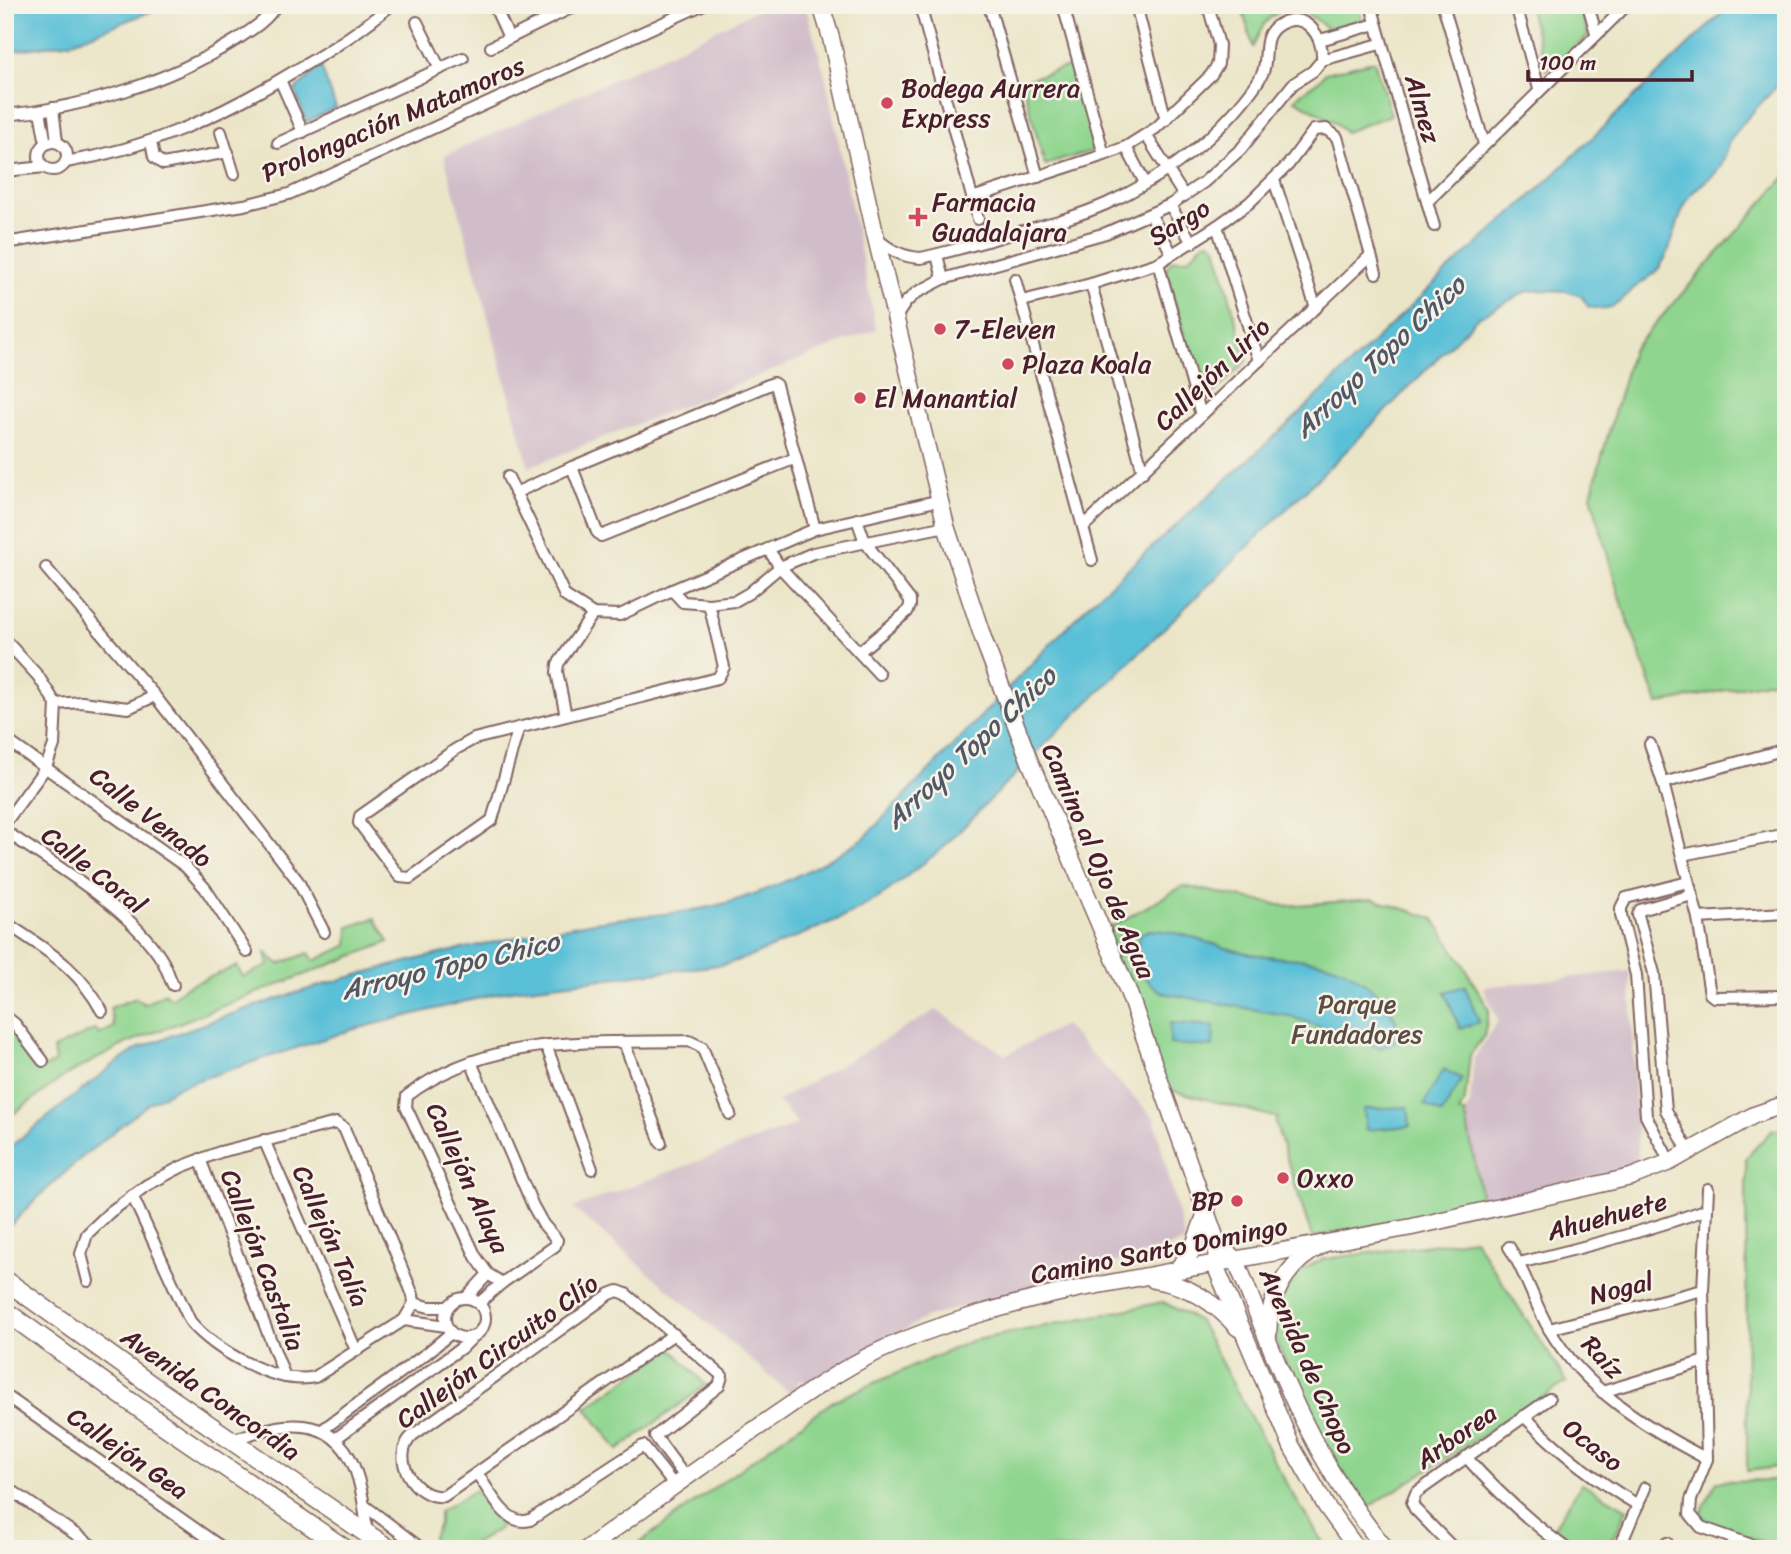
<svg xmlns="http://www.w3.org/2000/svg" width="1791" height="1554" font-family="Sriracha,sans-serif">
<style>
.industrial{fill:#d1bdc9}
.green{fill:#8fd58f;stroke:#6c7a5d;stroke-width:2}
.water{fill:#5ac0d7;stroke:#527081;stroke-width:2}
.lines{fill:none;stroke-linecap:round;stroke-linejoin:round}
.street-casing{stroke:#826462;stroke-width:14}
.secondary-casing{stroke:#826462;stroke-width:19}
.primary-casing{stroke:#826462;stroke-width:21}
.street{stroke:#fff;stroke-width:10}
.secondary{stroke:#fff;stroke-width:16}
.primary{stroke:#fff;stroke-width:18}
.poi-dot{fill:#d1495b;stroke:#f7f3e8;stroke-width:2.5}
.labels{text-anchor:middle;stroke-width:5;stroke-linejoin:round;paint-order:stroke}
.poi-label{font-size:26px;fill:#4a1f2b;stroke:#f7f3e8;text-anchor:start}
.street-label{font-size:26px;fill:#4a1f2b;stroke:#f7f3e8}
.park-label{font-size:26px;fill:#5b4c44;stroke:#f7f3e8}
.water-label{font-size:28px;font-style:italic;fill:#505767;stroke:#f7f3e8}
</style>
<rect width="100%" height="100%" fill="#f7f3e8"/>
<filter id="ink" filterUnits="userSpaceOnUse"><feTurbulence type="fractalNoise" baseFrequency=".0143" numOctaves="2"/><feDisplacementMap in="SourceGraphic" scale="14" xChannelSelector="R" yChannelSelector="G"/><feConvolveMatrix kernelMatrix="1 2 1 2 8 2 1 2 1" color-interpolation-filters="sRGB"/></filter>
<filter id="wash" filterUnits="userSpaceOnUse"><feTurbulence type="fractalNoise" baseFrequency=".00686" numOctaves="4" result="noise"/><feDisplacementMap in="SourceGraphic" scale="28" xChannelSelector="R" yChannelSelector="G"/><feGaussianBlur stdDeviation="1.57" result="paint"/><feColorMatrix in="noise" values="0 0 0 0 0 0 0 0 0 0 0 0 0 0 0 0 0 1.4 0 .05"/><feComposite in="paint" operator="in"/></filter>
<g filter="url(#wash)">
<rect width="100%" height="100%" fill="#ebe5c8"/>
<g class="industrial">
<polygon points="767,5 805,5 826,79 876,329 529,467 444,156 651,62"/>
<polygon points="1630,971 1638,1164 1483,1205 1465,1113 1470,1104 1474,1058 1498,1020 1483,987"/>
<polygon points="936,1010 1005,1055 1064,1025 1154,1118 1185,1242 927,1317 811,1384 799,1380 793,1396 573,1208 798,1124 778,1101"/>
</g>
<g class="green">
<path d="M1241,5H1358L1362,21L1329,31C1311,11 1281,0 1263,26C1259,32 1256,40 1253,47Z"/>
<polygon points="1528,5 1579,5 1588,37 1546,70"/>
<path d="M1374,61L1391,115L1345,132L1335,122L1295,100C1304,86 1316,88 1325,73Z"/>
<polygon points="1071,66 1096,150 1045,165 1022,81"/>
<polygon points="1786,176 1786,678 1658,704 1620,599 1591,495 1632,350"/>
<path d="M1210,241L1216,246L1247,361L1208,398H1204L1200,393L1166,270C1174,251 1179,265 1191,256C1196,253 1200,246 1204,242Z"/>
<polygon points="1183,886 1285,906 1373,899 1433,918 1463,964 1489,1010 1484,1036 1470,1055 1465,1099 1459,1113 1465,1113 1483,1205 1312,1237 1275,1122 1278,1118 1163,1088 1104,931"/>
<polygon points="375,918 389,942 127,1043 66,1075 5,1120 5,1025 34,1054 38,1063 45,1068 55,1062 53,1049 96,1029 99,1035 114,1027 110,1008 136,998 145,1004 165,993 171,999 185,987 237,966 243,977 269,965 265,952 279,964 309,953 314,961 348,945 349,927"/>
<polygon points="1786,1128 1786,1466 1747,1471 1746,1158 1771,1131"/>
<path d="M1474,1239L1567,1382L1369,1507L1324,1448L1272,1332C1274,1314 1287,1280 1304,1269C1310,1265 1317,1262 1324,1259Z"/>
<polygon points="1163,1302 1199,1321 1290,1490 1327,1549 631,1549 833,1401 971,1341"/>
<polygon points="671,1348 706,1385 618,1450 586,1408"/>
<polygon points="1786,1480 1786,1549 1710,1526 1699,1516 1717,1481"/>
<polygon points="1582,1483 1627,1509 1608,1549 1585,1549 1552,1530"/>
<path d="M475,1490L501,1527C477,1544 461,1554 431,1541L439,1524V1512Z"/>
</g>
<g class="water">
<polygon points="5,5 165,5 165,6 72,42 5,52"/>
<path d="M1730,5H1786V75C1769,96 1749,114 1733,136C1726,146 1726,160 1718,170C1710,180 1697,185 1691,195C1675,217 1675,246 1659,268C1652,278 1642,281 1634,288C1617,305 1614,312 1589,307L1581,296L1566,291L1538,290L1525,292L1478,317L1347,450L1039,750L943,848L880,897L850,914L754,955L727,964L511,990L351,1030L180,1086L148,1104L81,1158L32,1203L5,1232V1151L116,1063L139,1048C252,1004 372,967 490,943C525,936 560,928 594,922C638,915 683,915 726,903C776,889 820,866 864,838L1091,602L1298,415L1446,272L1539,189Z"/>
<polygon points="321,66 336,108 306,122 295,90"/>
<path d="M1149,930C1182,930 1210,945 1242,952C1296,965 1332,948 1377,994C1388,1006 1398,1018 1399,1035L1392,1044L1381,1048L1289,1016L1163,993C1140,979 1132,959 1140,934Z"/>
<polygon points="1465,986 1479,1022 1460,1029 1445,992"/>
<polygon points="1170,1023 1214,1026 1213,1047 1170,1044"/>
<polygon points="1444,1069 1462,1079 1442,1114 1424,1104"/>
<polygon points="1408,1107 1410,1126 1366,1130 1364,1109"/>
</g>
</g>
<g filter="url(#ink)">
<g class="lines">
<g class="street-casing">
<g id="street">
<polyline points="494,5 509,38"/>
<polyline points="920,5 978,219"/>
<polyline points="989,5 1038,177"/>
<polyline points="1063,5 1104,155"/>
<polyline points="1136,5 1166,120"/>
<polyline points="1371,5 1434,226"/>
<polyline points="1443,5 1484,144"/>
<polyline points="1516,5 1539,89"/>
<polyline points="1588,5 1596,33"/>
<polyline points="417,22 440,69"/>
<polyline points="1320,40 1376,24"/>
<polyline points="491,47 577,5"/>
<polyline points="1322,60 1380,44"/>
<polyline points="280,80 303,132"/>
<polyline points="53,108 57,142"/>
<polyline points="40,111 46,144"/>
<path d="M5,115C85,108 168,82 236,40C251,30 267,21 276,5"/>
<polyline points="221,132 234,174"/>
<polyline points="1146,135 1184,196"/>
<polyline points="151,142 154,157 163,164 228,152"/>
<circle cx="53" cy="156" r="14"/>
<polyline points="278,143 463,58"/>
<polyline points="1126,147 1145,183"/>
<path d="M66,162C152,148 224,114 298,69C331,50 362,30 391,5"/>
<polyline points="5,171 45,167"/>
<polyline points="1274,180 1316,308"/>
<polyline points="972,198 1104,155 1126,147 1156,128 1211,75 1218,64 1219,45 1208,5"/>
<polyline points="1427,202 1627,5"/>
<polyline points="1170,205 1192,243"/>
<polyline points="1151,215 1172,254"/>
<polyline points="1217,226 1259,361"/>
<path d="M876,238C890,250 902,257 921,258C949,252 976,244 1004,236C1037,227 1074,218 1106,204C1154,182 1200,151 1235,111C1245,99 1257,86 1263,72C1269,55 1260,35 1280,24C1305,10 1324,36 1322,60L1313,71L1293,84L1241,149L1204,182L1170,205L1106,233L943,279L916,293L906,302L896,317"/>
<polyline points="5,243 244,205 289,194 702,5"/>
<polyline points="937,255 943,279"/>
<polyline points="1158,263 1201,415"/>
<polyline points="1015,279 1092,560"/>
<polyline points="1091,284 1143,472"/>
<polyline points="1022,301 1091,284 1158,263 1217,226 1249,203 1288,165 1314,130 1326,129 1337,137 1376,273"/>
<polyline points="572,467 597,532 601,536 796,458"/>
<polyline points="508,477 565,596 593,614 620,615 672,590 815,529 940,500"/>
<polyline points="515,493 572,467 773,383 776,385 815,529"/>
<polyline points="857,519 865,542 910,600 910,606 907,612 859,652"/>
<polyline points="1084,526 1371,255"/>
<polyline points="768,549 780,567 879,674"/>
<polyline points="46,568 155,696 298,881 324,932"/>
<polyline points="672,590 683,602 709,604 735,601 749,593 780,567 813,553 946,526"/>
<polyline points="5,640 38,676 56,704 54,745 46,767 5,823"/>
<polyline points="56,704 82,702 128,708 155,696"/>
<polyline points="566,716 557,672 558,664 593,614"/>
<polyline points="518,730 492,820 410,878 400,877 359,823 360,816 456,749 474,739 718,678 724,667 709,604"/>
<polyline points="5,739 186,867 205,888 247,952"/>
<polyline points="1650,744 1663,783 1698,918 1710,994 1714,997 1786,996"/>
<polyline points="1663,783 1786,749"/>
<path d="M5,831C56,866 129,907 162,960C167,968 169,977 173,985"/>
<polyline points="1682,855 1786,834"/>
<polyline points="1698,918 1786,913"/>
<path d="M5,922C47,951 77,966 102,1011"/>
<polyline points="5,1016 15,1024 43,1061"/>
<polyline points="624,1042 661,1143"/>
<polyline points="546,1045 592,1169"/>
<polyline points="471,1062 533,1206 543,1224 557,1240 555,1246 502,1283 479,1303"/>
<polyline points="264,1140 356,1350"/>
<polyline points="1689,1152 1666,1110 1654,973 1638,915 1640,910 1692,895"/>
<polyline points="200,1159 285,1377"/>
<polyline points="1670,1162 1646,1116 1636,975 1621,915 1621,908 1626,898 1688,882"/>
<polyline points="1708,1189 1703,1290 1707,1459 1691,1500 1690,1514 1701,1527 1763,1549"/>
<path d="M132,1195L190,1321C213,1350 278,1386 315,1377L404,1320L414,1303"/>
<path d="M1509,1247C1526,1273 1534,1303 1549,1329C1584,1389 1647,1428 1707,1459"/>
<path d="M1519,1263C1582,1248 1644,1232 1705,1210"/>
<polyline points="88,1281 81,1254 87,1234 110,1212 147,1185 181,1167 220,1152 336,1123 344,1128 413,1295 414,1303"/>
<path d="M502,1283L488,1274L476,1257L406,1107L407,1096C487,1034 594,1043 689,1041L702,1047L730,1114"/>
<circle cx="465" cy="1318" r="20"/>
<polyline points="466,1298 488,1274"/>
<polyline points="414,1303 429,1307 447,1307"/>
<polyline points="404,1320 446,1326"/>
<polyline points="1549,1329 1703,1290"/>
<path d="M674,1334L444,1496C414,1500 389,1456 413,1435L610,1294L618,1291L626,1294L720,1374L722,1376L719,1386L655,1436L685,1477"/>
<polyline points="1602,1392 1705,1361"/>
<polyline points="5,1395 224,1549"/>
<path d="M1524,1416C1559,1452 1595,1480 1638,1505"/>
<polyline points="322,1430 427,1353 451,1333"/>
<polyline points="335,1439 464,1346 474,1336"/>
<path d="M231,1440C248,1435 266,1428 284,1426C352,1419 363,1480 367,1534"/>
<path d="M1466,1457C1497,1492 1529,1521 1567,1549"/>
<path d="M477,1473C489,1490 506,1528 530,1520L643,1446L674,1485"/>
<polyline points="5,1486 97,1549"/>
<polyline points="365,1506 422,1549"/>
<polyline points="1454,1549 1415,1509 1412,1503 1416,1493 1549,1399"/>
<polyline points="1619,1549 1645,1488"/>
<polyline points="1664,1549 1667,1543"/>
</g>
</g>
<g class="secondary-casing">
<g id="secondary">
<polyline points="821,5 831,38 876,238 946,526 984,641 1030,762 1128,991 1218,1245 1215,1265 1292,1447 1326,1506 1357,1549"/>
<path d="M1229,1254L1236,1260C1278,1366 1312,1461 1386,1549"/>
<polyline points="1175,1272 1192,1251 1207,1210"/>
<path d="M1154,1280C1189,1285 1214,1302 1238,1328"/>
<path d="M1268,1336C1268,1297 1286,1264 1321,1246"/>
<path d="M587,1549C643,1508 700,1467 757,1428C796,1401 835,1372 879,1351C942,1322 1010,1304 1077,1289L1412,1227L1631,1177L1670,1162L1754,1115L1786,1104"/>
</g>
</g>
<g class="primary-casing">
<g id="primary">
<polyline points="5,1280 157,1389 389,1549"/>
<polyline points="5,1311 146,1413 345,1549"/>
</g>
</g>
<use href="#street" class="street"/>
<use href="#secondary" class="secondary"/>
<use href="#primary" class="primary"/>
</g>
</g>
<g class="poi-dot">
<circle cx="887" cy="103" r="7"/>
<path d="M914.5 206.5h7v7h7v7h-7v7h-7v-7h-7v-7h7z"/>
<circle cx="940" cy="329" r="7"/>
<circle cx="1008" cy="364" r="7"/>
<circle cx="860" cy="398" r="7"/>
<circle cx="1283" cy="1178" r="7"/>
<circle cx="1237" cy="1201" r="7"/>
</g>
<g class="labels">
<g class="poi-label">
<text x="901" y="97">Bodega Aurrera<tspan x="901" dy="30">Express</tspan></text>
<text x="932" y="211">Farmacia<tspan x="932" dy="30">Guadalajara</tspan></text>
<text x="954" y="338">7-Eleven</text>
<text x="1022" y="373">Plaza Koala</text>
<text x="874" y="407">El Manantial</text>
<text x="1297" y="1187">Oxxo</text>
<text x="1223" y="1210" text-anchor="end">BP</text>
</g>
<g class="street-label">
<text transform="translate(1423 109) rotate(74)" y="9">Almez</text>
<text transform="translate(393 119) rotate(-23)" y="9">Prolongación Matamoros</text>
<text transform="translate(1179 222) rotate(-31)" y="9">Sargo</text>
<text transform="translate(1212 374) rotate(-44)" y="9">Callejón Lirio</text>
<text transform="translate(151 817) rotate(38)" y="9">Calle Venado</text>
<text transform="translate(1099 861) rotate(67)" y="9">Camino al Ojo de Agua</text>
<text transform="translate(94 870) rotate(38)" y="9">Calle Coral</text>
<text transform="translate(468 1178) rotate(65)" y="9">Callejón Alaya</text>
<text transform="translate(1607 1216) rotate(-15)" y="9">Ahuehuete</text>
<text transform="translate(331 1236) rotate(66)" y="9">Callejón Talía</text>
<text transform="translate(1159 1250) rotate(-11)" y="9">Camino Santo Domingo</text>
<text transform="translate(263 1260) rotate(69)" y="9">Callejón Castalia</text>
<text transform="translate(1621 1288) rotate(-14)" y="9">Nogal</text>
<text transform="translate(497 1351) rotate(-36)" y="9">Callejón Circuito Clío</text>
<text transform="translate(1603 1357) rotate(47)" y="9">Raíz</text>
<text transform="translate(1308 1361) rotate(66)" y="9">Avenida de Chopo</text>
<text transform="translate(211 1394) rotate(35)" y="9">Avenida Concordia</text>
<text transform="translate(1456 1436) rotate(-35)" y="9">Arborea</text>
<text transform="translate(1593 1445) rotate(38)" y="9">Ocaso</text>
<text transform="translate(128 1453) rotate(35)" y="9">Callejón Gea</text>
</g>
<g class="park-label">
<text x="1357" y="1013">Parque<tspan x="1357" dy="30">Fundadores</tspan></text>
</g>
<g class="water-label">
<text transform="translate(1379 356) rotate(-43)" y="10">Arroyo Topo Chico</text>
<text transform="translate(970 747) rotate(-43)" y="10">Arroyo Topo Chico</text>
<text transform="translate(450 965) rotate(-13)" y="10">Arroyo Topo Chico</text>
</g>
</g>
<rect width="1791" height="1554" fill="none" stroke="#f7f3e8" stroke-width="28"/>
<path d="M1528 70v10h164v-10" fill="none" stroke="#4a1f2b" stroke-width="3.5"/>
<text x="1539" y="70" font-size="21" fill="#4a1f2b" stroke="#f7f3e8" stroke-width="5" paint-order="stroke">100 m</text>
</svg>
